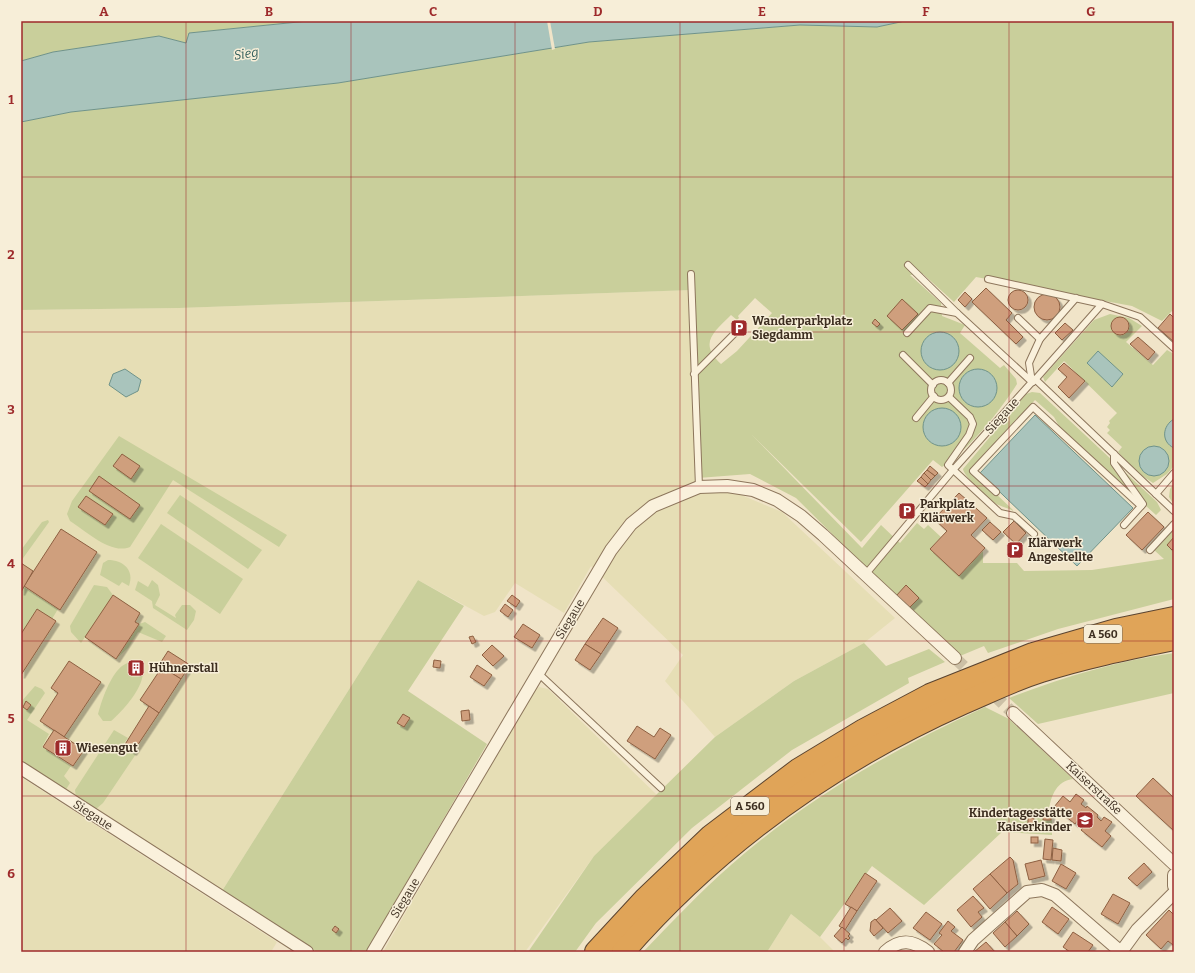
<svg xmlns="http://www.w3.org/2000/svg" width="1195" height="973" font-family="Bitter,serif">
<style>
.farmland{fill:#e6deb5}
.green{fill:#c9cf9b;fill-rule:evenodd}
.water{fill:#a9c4bc;stroke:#6f938a}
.pier{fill:#f0e4c8}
.building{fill:#cf9f7d;stroke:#8d5f41;filter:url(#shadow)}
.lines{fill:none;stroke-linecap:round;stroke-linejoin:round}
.street-tunnel{stroke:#ccc0a6;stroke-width:12;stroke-dasharray:12 6;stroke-linecap:butt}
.lane-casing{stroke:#8d765c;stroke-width:8}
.street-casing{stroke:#8d765c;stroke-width:14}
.highway-casing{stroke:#5b4430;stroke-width:24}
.lane{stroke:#faf1dc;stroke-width:6}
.street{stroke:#faf1dc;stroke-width:12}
.highway{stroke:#e0a458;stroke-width:22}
.grid{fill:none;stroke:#9e2a2b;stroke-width:1;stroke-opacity:0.55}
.labels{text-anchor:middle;stroke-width:3;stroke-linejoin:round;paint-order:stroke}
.shield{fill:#f7eed8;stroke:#756857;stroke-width:1}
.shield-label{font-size:11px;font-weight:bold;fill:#3d2e20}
.poi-label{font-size:12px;font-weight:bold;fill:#3d2e20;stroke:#f7eed8;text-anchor:start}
.street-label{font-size:12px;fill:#3d2e20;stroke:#f7eed8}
.water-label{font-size:13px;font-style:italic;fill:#2f5d5a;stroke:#f7eed8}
.neatline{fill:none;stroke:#9e2a2b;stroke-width:1.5}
.grid-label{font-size:13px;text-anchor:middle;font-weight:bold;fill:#9e2a2b}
</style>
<defs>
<filter id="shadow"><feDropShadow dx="3.5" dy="3.5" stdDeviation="0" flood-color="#0004"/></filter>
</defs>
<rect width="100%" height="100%" fill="#f0e4c8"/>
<g class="farmland">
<polygon points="692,290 698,477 782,512 895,618 864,643 794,681 715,737 665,681 683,655 591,566 564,613 515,583 495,612 484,616 418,580 222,891 21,762 21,310 179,308"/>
<polygon points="539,687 548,689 657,795 594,856 525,952 383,952 533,691"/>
<polygon points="21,777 277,942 271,952 21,952"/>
<polygon points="791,914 820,937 835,952 767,952"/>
</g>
<g class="green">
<polygon points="21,21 308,21 189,33 186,43 159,36 53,52 21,61"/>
<path d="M905,21H1174V313L1172,311L1162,321L1132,306L976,277L954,302L923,274L910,275L941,303L942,316L965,325L960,333L1000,368L1004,365L1016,379L1017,384C1000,411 968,451 942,467L933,460L861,542L751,434L862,548L881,525L900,543L917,523L924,529L928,525L941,537L930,549L959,576L983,551V563H1017L1024,571L1092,570L1164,559L1154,550L1174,529V599L1058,629L988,653L984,646L960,656L945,646L796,498L750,474L698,478L692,290L179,308L21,310V122L71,112L338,83L589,42L800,25L877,27ZM755,298L772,313L737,351L721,364C698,343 714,332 731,315L737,320L739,318L738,316Z"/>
<polygon points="1110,314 1129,318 1142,326 1126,342 1153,365 1167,350 1174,354 1174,466 1167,474 1153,483 1138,473 1118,452 1122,447 1107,433 1110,430 1107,427 1110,423 1109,421 1117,413 1064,361 1045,382 1043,377 1094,320"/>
<path d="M1032,392L1040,393L1157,502L1161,510L1156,515L1060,428L1054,417L1035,400L971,470L1014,511C1008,508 999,506 993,502C987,498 963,475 963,469L1026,394Z"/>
<path d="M119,436L287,535L279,547L173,480L130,547C111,555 86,531 70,521L67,514L72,501Z"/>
<polygon points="1174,483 1174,505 1169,497 1170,489"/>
<polygon points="180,495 262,550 248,569 167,513"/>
<polygon points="48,520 49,522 21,561 21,550 42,522"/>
<polygon points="161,524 243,579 220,614 138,558"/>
<path d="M108,560C123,560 135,570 129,586L122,582L119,586L100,575L103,563Z"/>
<polygon points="152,580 158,585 160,595 155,605 176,618 175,615 182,605 190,605 196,611 194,620 187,630 153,608 152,601 135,590 138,581 148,587"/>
<polygon points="418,580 464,606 408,691 487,744 366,952 317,952 222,891"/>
<polygon points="94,585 107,587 113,595 81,643 71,632 70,626"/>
<polygon points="24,587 58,609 52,619 37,609 21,634 21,592"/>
<polygon points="145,622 166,636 162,642 138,632 128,648 117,658 139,624"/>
<polygon points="864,643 886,666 929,649 945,662 908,678 909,683 792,750 692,828 596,923 575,952 528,952 594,856 715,737 794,681"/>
<path d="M1174,653V693L1038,724L1009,698C1063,677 1117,661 1174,653Z"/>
<path d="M137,660C156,675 124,710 111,721H103L98,714C102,699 110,676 122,666C126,663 132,661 137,660Z"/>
<polygon points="35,686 42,689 45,693 27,720 49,734 42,747 71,766 64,776 70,783 65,791 21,762 21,702"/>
<path d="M985,707L1009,719L1073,779C1057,781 1051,795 1049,810L1052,813V835L1002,832L924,905L872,866L820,937L791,914L767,952H643C672,922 700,892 731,865C806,799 895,748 985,707Z"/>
<polygon points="114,730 128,738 122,746 136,754 103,803 96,809 76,797 75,790"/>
</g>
<g class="water">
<polygon points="308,21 905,21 877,27 800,25 589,42 338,83 71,112 21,122 21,61 53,52 159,36 186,43 189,33"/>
<circle cx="940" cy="351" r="19"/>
<polygon points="1098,351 1123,374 1112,387 1087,363"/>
<circle cx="978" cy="388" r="19"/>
<polygon points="125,369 141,380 138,391 126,397 109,385 113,374"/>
<circle cx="942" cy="427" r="19"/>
<polygon points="1035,415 1133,508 1077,566 980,473"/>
<path d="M1174,419V448C1161,442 1162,426 1174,419Z"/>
<circle cx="1154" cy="461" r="15"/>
</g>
<polygon class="pier" points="547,21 550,21 555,49 552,50"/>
<g class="building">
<polygon points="986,288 1012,313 1006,320 1023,337 1016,344 972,302"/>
<circle cx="1018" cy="300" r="10"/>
<polygon points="965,292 972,299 965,307 958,300"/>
<circle cx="1047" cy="307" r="13"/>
<polygon points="902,299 918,314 902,330 887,316"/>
<polygon points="1170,314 1174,318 1174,342 1158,328"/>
<circle cx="1120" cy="326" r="9"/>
<polygon points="875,319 880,324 877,327 872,323"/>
<polygon points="1065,323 1073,330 1062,340 1055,333"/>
<polygon points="1138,337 1155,352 1148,360 1130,344"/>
<polygon points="1064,363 1085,381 1069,398 1058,387 1067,377 1058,369"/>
<polygon points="122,454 140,466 131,479 113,466"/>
<polygon points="930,466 938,473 935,476 927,470"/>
<polygon points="927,470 935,476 931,480 924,473"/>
<polygon points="924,473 931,480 928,484 921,477"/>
<polygon points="99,476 140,505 130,519 89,491"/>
<polygon points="921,477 928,484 925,487 917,481"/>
<polygon points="959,493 987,518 971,535 985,548 959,576 930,549 947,531 934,519"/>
<polygon points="86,496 113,514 105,525 78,507"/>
<polygon points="1148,512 1164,527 1142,550 1126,535"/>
<polygon points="1014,521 1026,533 1016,544 1003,532"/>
<polygon points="990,522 1001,532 993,540 982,530"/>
<polygon points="61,529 97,552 60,610 24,586"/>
<polygon points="1174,537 1174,549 1172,550 1167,545"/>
<polygon points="21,563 33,571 21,592"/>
<polygon points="906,585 919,598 909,608 896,596"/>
<polygon points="113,595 140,613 135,622 139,624 116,659 85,637"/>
<polygon points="512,595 520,601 516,607 507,601"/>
<polygon points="505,604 513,610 508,617 500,611"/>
<polygon points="37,609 56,621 21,675 21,634"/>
<polygon points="603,618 618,628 601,654 585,644"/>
<polygon points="523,624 540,635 532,648 514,637"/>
<polygon points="473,636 476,642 472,644 469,637"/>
<polygon points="585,644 601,654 590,670 575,660"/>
<polygon points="492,645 504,656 493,666 482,655"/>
<polygon points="168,651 190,665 181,679 159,665"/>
<polygon points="434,660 441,661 440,668 433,667"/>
<polygon points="69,661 101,682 64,737 40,721 58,693 51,688"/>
<polygon points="135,664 140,668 137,673 132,669"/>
<polygon points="477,665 492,675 484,686 470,677"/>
<polygon points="162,667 181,679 159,713 140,700"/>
<polygon points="26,701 31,705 27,710 23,707"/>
<polygon points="149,706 159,713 133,752 124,746"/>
<polygon points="469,710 470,720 462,721 461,711"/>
<polygon points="403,714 410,718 404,727 397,723"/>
<polygon points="637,726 654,737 660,728 671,735 655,759 627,741"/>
<polygon points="54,730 84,750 73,766 43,747"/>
<polygon points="1153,778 1174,798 1174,831 1136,796"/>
<polygon points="1076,794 1084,800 1081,804 1086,808 1087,806 1098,815 1097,817 1101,821 1104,817 1112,822 1105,831 1111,836 1102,847 1081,830 1089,820 1082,815 1075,824 1054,807 1063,796 1070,802"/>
<polygon points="1043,812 1051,813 1051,820 1043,820"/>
<polygon points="1028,817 1034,818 1034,825 1028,825"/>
<rect x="1031" y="837" width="7" height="6"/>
<polygon points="1045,839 1053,840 1051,860 1043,859"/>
<polygon points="1053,848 1062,850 1061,861 1052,860"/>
<polygon points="1010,857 1013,860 1018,884 1007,893 990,874"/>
<polygon points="1041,860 1045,876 1029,880 1025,864"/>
<polygon points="1144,863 1152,872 1137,886 1128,878"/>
<polygon points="1061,864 1076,873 1066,889 1052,881"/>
<polygon points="865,873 877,881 857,911 845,904"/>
<polygon points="990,874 1007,893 990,909 973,889"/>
<polygon points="1113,894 1130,903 1118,924 1101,914"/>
<polygon points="973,896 984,908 978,912 982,917 971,927 957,910"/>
<polygon points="851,907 857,911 845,930 839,926"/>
<polygon points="1052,907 1069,919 1058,934 1042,922"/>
<polygon points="890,908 902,921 888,933 876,920"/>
<polygon points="1169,910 1174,915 1174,943 1173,945 1168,941 1161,949 1146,935"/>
<polygon points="1017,911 1029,924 1017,936 1005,922"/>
<polygon points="926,912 942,924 930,940 913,928"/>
<polygon points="875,919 883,928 874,936 870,931 871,922"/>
<polygon points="948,921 955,927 951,931 963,940 954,952 944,952 934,944 942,935 939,933"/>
<polygon points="1005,922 1017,936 1005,947 993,933"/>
<polygon points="335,926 339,929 336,933 332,930"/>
<polygon points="842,927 850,934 848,936 850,938 848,940 846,938 842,943 834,936"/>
<polygon points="1073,932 1093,945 1088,952 1070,952 1063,947"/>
<polygon points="986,942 995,952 974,952"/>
</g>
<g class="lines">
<polyline class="street-tunnel" points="955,658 1013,713"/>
<g class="lane-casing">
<g id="lane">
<polyline points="908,265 957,313"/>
<polyline points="691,274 699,487"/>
<polyline points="988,279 1102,304 1140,317 1174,348"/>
<polyline points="1018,318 1040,339"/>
<polyline points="903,355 933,385"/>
<polyline points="694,374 736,332"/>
<polyline points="1035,379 1156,494 1174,473"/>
<circle cx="941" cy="390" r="10"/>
<polyline points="1032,382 1029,363 1040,339 1076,298"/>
<polyline points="1033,382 1102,304"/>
<polyline points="948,383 970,358"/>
<polyline points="949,397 970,417 973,424 969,435 948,465 1000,513 1014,516 1034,534"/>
<polyline points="916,418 934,396"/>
<polyline points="1114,454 1114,463 1143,504 1124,525"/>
<polyline points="996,492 973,471 1033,407 1141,506"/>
<polyline points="1156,494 1174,511"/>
<polyline points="1150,550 1174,524"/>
<polyline points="865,575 953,470 1032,382 957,313 930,308 907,333"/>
<polyline points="538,673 661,788"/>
</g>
</g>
<g class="street-casing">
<g id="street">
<polyline points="1013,713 1174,864"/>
<polyline points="21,768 307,952"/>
<polyline points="1174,875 1174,886"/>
<polyline points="373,952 611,550 631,524 653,506 699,487 727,486 753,490 777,500 801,516 823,535 955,658"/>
<path d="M885,952C900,938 913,940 928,952"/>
<polyline points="965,952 973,940 1027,892 1042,890 1055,895 1121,952"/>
<polyline points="1121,952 1137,930 1174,893"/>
</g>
</g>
<g class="highway-casing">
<g id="highway">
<polyline points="596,952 645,899 711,836 798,770 864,730 930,695 1033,654 1116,630 1174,618"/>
<path d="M623,952C718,843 831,762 963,703C989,692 1015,679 1041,671C1085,657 1130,648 1174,639"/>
</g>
</g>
<use href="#lane" class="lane"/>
<use href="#street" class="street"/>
<use href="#highway" class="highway"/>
</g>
<path class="grid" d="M186,21V952M351,21V952M515,21V952M680,21V952M844,21V952M1009,21V952M21,177H1174M21,332H1174M21,486H1174M21,641H1174M21,796H1174"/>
<defs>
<g id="parking-square" transform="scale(0.9)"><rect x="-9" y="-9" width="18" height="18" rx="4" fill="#9e2a2b" stroke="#f7eed8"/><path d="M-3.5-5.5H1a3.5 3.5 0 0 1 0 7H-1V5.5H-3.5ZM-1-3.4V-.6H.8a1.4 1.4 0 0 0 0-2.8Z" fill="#fff"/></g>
<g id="building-square" transform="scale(0.9)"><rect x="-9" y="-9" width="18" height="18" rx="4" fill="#9e2a2b" stroke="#f7eed8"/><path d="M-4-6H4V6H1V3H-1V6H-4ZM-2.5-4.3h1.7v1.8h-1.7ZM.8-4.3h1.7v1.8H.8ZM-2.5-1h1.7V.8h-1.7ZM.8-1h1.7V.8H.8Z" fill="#fff"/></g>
<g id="school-square" transform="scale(0.9)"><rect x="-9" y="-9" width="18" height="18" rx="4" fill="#9e2a2b" stroke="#f7eed8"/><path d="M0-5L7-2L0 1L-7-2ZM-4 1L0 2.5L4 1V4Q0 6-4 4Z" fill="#fff"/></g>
</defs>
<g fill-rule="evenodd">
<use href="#parking-square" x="739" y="328"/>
<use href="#parking-square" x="907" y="511"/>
<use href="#parking-square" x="1015" y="550"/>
<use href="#building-square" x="136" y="668"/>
<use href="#building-square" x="63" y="748"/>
<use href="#school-square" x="1085" y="820"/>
</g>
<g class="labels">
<g class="shield">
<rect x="1084" y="625" width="38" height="18" rx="3"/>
<rect x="731" y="797" width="38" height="18" rx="3"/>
</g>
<g class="shield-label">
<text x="1103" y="638">A 560</text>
<text x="750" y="810">A 560</text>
</g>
<g class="poi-label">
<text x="752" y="325">Wanderparkplatz<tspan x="752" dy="14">Siegdamm</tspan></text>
<text x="920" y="508">Parkplatz<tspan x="920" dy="14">Klärwerk</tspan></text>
<text x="1028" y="547">Klärwerk<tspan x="1028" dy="14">Angestellte</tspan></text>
<text x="149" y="672">Hühnerstall</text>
<text x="76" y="752">Wiesengut</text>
<text x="1072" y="817" text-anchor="end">Kindertagesstätte<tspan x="1072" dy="14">Kaiserkinder</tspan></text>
</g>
<g class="street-label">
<text transform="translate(1002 416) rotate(-48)" y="4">Siegaue</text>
<text transform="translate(570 619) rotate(-59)" y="4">Siegaue</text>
<text transform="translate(1094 788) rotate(43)" y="4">Kaiserstraße</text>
<text transform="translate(93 815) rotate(33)" y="4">Siegaue</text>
<text transform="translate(405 898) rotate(-59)" y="4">Siegaue</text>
</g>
<g class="water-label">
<text transform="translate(246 53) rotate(-8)" y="5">Sieg</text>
</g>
</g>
<rect width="1195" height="973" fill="none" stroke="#f7eed8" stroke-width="44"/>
<rect x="22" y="22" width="1151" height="929" class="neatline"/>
<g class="grid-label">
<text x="104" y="16">A</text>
<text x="269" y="16">B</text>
<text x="433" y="16">C</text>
<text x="598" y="16">D</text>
<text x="762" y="16">E</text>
<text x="926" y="16">F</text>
<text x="1091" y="16">G</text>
<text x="11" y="104">1</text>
<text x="11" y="259">2</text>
<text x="11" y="414">3</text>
<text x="11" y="568">4</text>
<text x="11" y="723">5</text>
<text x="11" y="878">6</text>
</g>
</svg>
